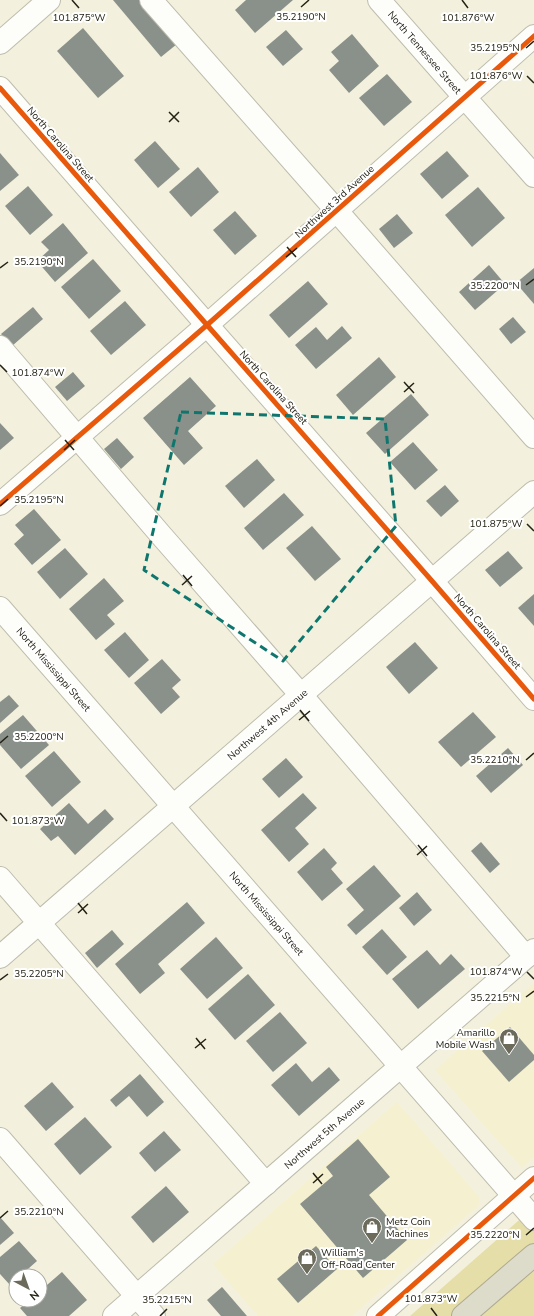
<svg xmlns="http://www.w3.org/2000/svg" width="534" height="1316" font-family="'Nunito Sans',sans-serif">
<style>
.built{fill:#f5f0cf}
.green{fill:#e5dea9}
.building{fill:#8a918a}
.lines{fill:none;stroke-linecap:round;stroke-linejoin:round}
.minor-casing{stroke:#bebcad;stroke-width:24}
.highway-casing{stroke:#adaa91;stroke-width:24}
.minor{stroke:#fdfdfa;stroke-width:22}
.highway{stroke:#dddbc9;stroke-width:22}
.cycleway-casing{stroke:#fff;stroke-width:8}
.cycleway{stroke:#e8590c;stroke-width:5}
.marked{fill:none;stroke:#0f766e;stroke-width:3;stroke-dasharray:8 5;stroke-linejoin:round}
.ticks{fill:none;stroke:#242214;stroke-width:1.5}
.labels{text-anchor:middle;stroke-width:4;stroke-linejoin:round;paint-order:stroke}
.street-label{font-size:10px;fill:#242214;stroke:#fff}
.poi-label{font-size:10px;fill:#242214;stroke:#fff;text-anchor:start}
.ticks-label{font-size:10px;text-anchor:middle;fill:#242214;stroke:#fff;stroke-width:4;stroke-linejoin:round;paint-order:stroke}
</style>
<rect width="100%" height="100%" fill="#f3f1dd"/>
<g class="built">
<polygon points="534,983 534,1157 522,1168 435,1070"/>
<polygon points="397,1102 479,1197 479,1205 352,1316 258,1316 213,1264"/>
</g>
<polygon class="green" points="534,1207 534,1316 410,1316"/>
<g class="building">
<polygon points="113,0 139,0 177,44 161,57"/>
<polygon points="246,0 293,0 255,33 235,10"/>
<polygon points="83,28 124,76 98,98 57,51"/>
<polygon points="286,30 303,49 283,66 266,47"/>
<polygon points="352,34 379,66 349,93 329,70 339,61 331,52"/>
<polygon points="387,74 412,102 384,126 359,98"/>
<polygon points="155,141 180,169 158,188 134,160"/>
<polygon points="447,151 469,176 442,199 420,174"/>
<polygon points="0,153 19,175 0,191"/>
<polygon points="198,167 219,192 191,217 169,192"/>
<polygon points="28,186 53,215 30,235 5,206"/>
<polygon points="478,187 505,218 472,247 445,215"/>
<polygon points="235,211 257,236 235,255 213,230"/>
<polygon points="397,214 413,233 394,248 379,229"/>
<polygon points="63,223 88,253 55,282 37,261 49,250 41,242"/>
<polygon points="93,259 121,291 89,319 61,287"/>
<polygon points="489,265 505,284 475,310 459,292"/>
<polygon points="534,268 534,304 516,283"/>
<polygon points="308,281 328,304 289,338 269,315"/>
<polygon points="125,301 146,325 111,355 90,331"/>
<polygon points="33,307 43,319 12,346 1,334"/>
<polygon points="513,317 526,332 511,344 499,329"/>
<polygon points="342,326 352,338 316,369 295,345 316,327 327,340"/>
<polygon points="379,357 396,377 353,415 336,395"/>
<polygon points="73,372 85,386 67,401 55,387"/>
<polygon points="190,377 216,406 188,431 203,448 184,465 143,418"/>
<polygon points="411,394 429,415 385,454 366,433"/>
<polygon points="0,423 14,438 0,450"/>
<polygon points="117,438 134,457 121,469 104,449"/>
<polygon points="413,442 438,470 415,490 390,462"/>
<polygon points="257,459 275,480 244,508 225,486"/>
<polygon points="445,485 459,501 441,517 426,501"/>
<polygon points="284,493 304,515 263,550 244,528"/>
<polygon points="34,509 61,540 32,565 14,544 24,535 15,525"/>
<polygon points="312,526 341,559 315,581 286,548"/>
<polygon points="65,548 88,574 60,599 37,572"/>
<polygon points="508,551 523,568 500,587 485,570"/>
<polygon points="104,578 124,601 107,615 115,624 96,640 69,609"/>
<polygon points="534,594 534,626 518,608"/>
<polygon points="125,632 149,660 129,678 104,650"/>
<polygon points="415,642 438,668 409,694 386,667"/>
<polygon points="162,659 181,680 172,688 180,697 161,714 134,683"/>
<polygon points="9,695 19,706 0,723 0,702"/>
<polygon points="473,712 496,737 461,767 438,742"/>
<polygon points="23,715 49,745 21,769 0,745 0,734"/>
<polygon points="508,748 523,765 491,793 476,776"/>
<polygon points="54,751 81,782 52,807 25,776"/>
<polygon points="286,758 303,777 279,798 262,779"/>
<polygon points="303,793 317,808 295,828 309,844 289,862 261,830"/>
<polygon points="69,803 88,824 105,809 114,819 75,855 58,836 51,841 40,829"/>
<polygon points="481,842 500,864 490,873 471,851"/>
<polygon points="324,848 337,863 331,869 343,883 322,901 297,872"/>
<polygon points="374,865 401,896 356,935 347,925 364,910 346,889"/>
<polygon points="417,892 432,910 414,926 399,908"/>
<polygon points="187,902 205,923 158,964 165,973 140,994 115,964"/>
<polygon points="382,929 407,957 387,975 362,947"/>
<polygon points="112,930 124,944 97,968 85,953"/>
<polygon points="216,937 243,968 207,999 180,969"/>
<polygon points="427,950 440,965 451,954 465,969 418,1009 392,979"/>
<polygon points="248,974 275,1005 235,1040 208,1009"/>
<polygon points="280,1012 307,1043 273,1072 246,1041"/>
<polygon points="510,1027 534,1055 534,1060 509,1082 482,1051"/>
<polygon points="296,1063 312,1082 329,1067 340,1080 299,1116 271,1085"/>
<polygon points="140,1074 164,1102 147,1117 129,1096 116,1107 110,1100"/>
<polygon points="52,1082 74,1107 46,1131 24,1106"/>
<polygon points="85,1117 112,1147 80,1175 54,1144"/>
<polygon points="164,1131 181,1150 155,1172 139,1153"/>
<polygon points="358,1139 390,1177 369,1195 407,1240 363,1278 300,1204 333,1176 326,1167"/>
<polygon points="166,1186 189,1212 153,1243 131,1217"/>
<polygon points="0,1217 14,1233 0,1245"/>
<polygon points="19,1241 37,1261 20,1276 16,1276 16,1280 10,1285 0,1274 0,1257"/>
<polygon points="316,1246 337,1269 298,1303 277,1279"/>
<polygon points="62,1272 87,1300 69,1316 27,1316 20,1308 30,1300 40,1300 40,1291"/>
<polygon points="222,1287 247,1316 221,1316 207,1300"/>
</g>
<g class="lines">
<g class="minor-casing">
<g id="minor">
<polyline points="151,0 336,210 534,437"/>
<polyline points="379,0 534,176"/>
<polyline points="0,43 49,0"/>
<polyline points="0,88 207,325 432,581 534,699"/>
<polyline points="0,347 160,534 301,695 526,957"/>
<polyline points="0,504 207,325 534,36"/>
<polyline points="0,608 534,1219"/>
<polyline points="0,878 266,1184"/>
<polyline points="0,957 534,492"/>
<polyline points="0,1139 154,1316"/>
<polyline points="114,1316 534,950"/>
<polyline points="378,1316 534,1178"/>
</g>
</g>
<g class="highway-casing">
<polyline id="highway" points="463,1316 534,1255"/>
</g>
<use href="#minor" class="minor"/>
<use href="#highway" class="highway"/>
<g class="cycleway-casing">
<g id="cycleway">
<polyline points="0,88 207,325 432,581 534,699"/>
<polyline points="0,504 207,325 534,36"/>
<polyline points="378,1316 534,1178"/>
</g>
</g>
<use href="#cycleway" class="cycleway"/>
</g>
<path class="marked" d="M181,412L385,419L396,526L283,661L144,570Z"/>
<path class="ticks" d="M72,0L79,8M462,0L468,8M301,7L309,0M526,48L534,41M527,76L534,83M169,112L179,122M169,122L179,112M287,247L296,257M286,257L297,248M0,268L8,262M526,285L534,279M0,365L7,372M404,382L414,393M404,392L414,383M65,440L74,450M64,450L75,440M0,506L8,499M527,524L534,531M183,575L192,586M182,585L192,576M300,710L309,721M299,720L310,711M0,743L8,736M526,760L534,753M0,813L7,821M418,845L427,856M417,855L427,846M78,903L87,914M78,913L88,904M527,972L534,979M0,980L8,974M526,997L534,991M196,1038L205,1049M195,1048L206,1039M313,1173L322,1184M313,1183L323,1174M0,1218L8,1211M526,1235L534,1228M431,1308L437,1316M160,1316L167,1309"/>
<defs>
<g id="shop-pin" transform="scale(1)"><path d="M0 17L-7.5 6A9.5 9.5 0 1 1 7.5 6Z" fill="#6c6a5a" stroke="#fff"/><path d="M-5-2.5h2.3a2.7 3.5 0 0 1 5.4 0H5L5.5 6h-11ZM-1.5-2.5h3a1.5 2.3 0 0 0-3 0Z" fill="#fff"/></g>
</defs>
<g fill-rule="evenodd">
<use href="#shop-pin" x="509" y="1038"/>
<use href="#shop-pin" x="372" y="1227"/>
<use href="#shop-pin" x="307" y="1258"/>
</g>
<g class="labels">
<g class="street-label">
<text transform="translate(425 52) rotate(49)" y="4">North Tennessee Street</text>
<text transform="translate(61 144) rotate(49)" y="4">North Carolina Street</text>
<text transform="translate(334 201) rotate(-42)" y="4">Northwest 3rd Avenue</text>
<text transform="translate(274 387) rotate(48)" y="4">North Carolina Street</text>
<text transform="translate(488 631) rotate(49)" y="4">North Carolina Street</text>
<text transform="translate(54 669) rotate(49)" y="4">North Mississippi Street</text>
<text transform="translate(267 724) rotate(-41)" y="4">Northwest 4th Avenue</text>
<text transform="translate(267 913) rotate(49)" y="4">North Mississippi Street</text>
<text transform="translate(324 1133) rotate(-41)" y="4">Northwest 5th Avenue</text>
</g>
<g class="poi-label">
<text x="495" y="1036" text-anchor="end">Amarillo<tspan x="495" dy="12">Mobile Wash</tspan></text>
<text x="386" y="1225">Metz Coin<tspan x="386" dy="12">Machines</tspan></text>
<text x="321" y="1256">William's<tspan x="321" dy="12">Off-Road Center</tspan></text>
</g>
</g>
<g class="ticks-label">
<text x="301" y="20">35.2190°N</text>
<text x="79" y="21">101.875°W</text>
<text x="468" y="21">101.876°W</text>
<text x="495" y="51">35.2195°N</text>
<text x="496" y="79">101.876°W</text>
<text x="39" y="265">35.2190°N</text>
<text x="495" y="289">35.2200°N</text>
<text x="38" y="376">101.874°W</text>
<text x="39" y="503">35.2195°N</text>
<text x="496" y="527">101.875°W</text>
<text x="39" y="740">35.2200°N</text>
<text x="495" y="763">35.2210°N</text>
<text x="38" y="824">101.873°W</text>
<text x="496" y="975">101.874°W</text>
<text x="39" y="977">35.2205°N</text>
<text x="495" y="1001">35.2215°N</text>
<text x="39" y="1215">35.2210°N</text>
<text x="495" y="1238">35.2220°N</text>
<text x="431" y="1302">101.873°W</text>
<text x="167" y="1303">35.2215°N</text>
</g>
<g transform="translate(28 1288) rotate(139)"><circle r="19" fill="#ffffff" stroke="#a7a7a1"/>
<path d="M0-3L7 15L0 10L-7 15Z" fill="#6c6a5a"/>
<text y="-6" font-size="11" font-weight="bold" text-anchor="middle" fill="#242214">N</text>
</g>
</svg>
